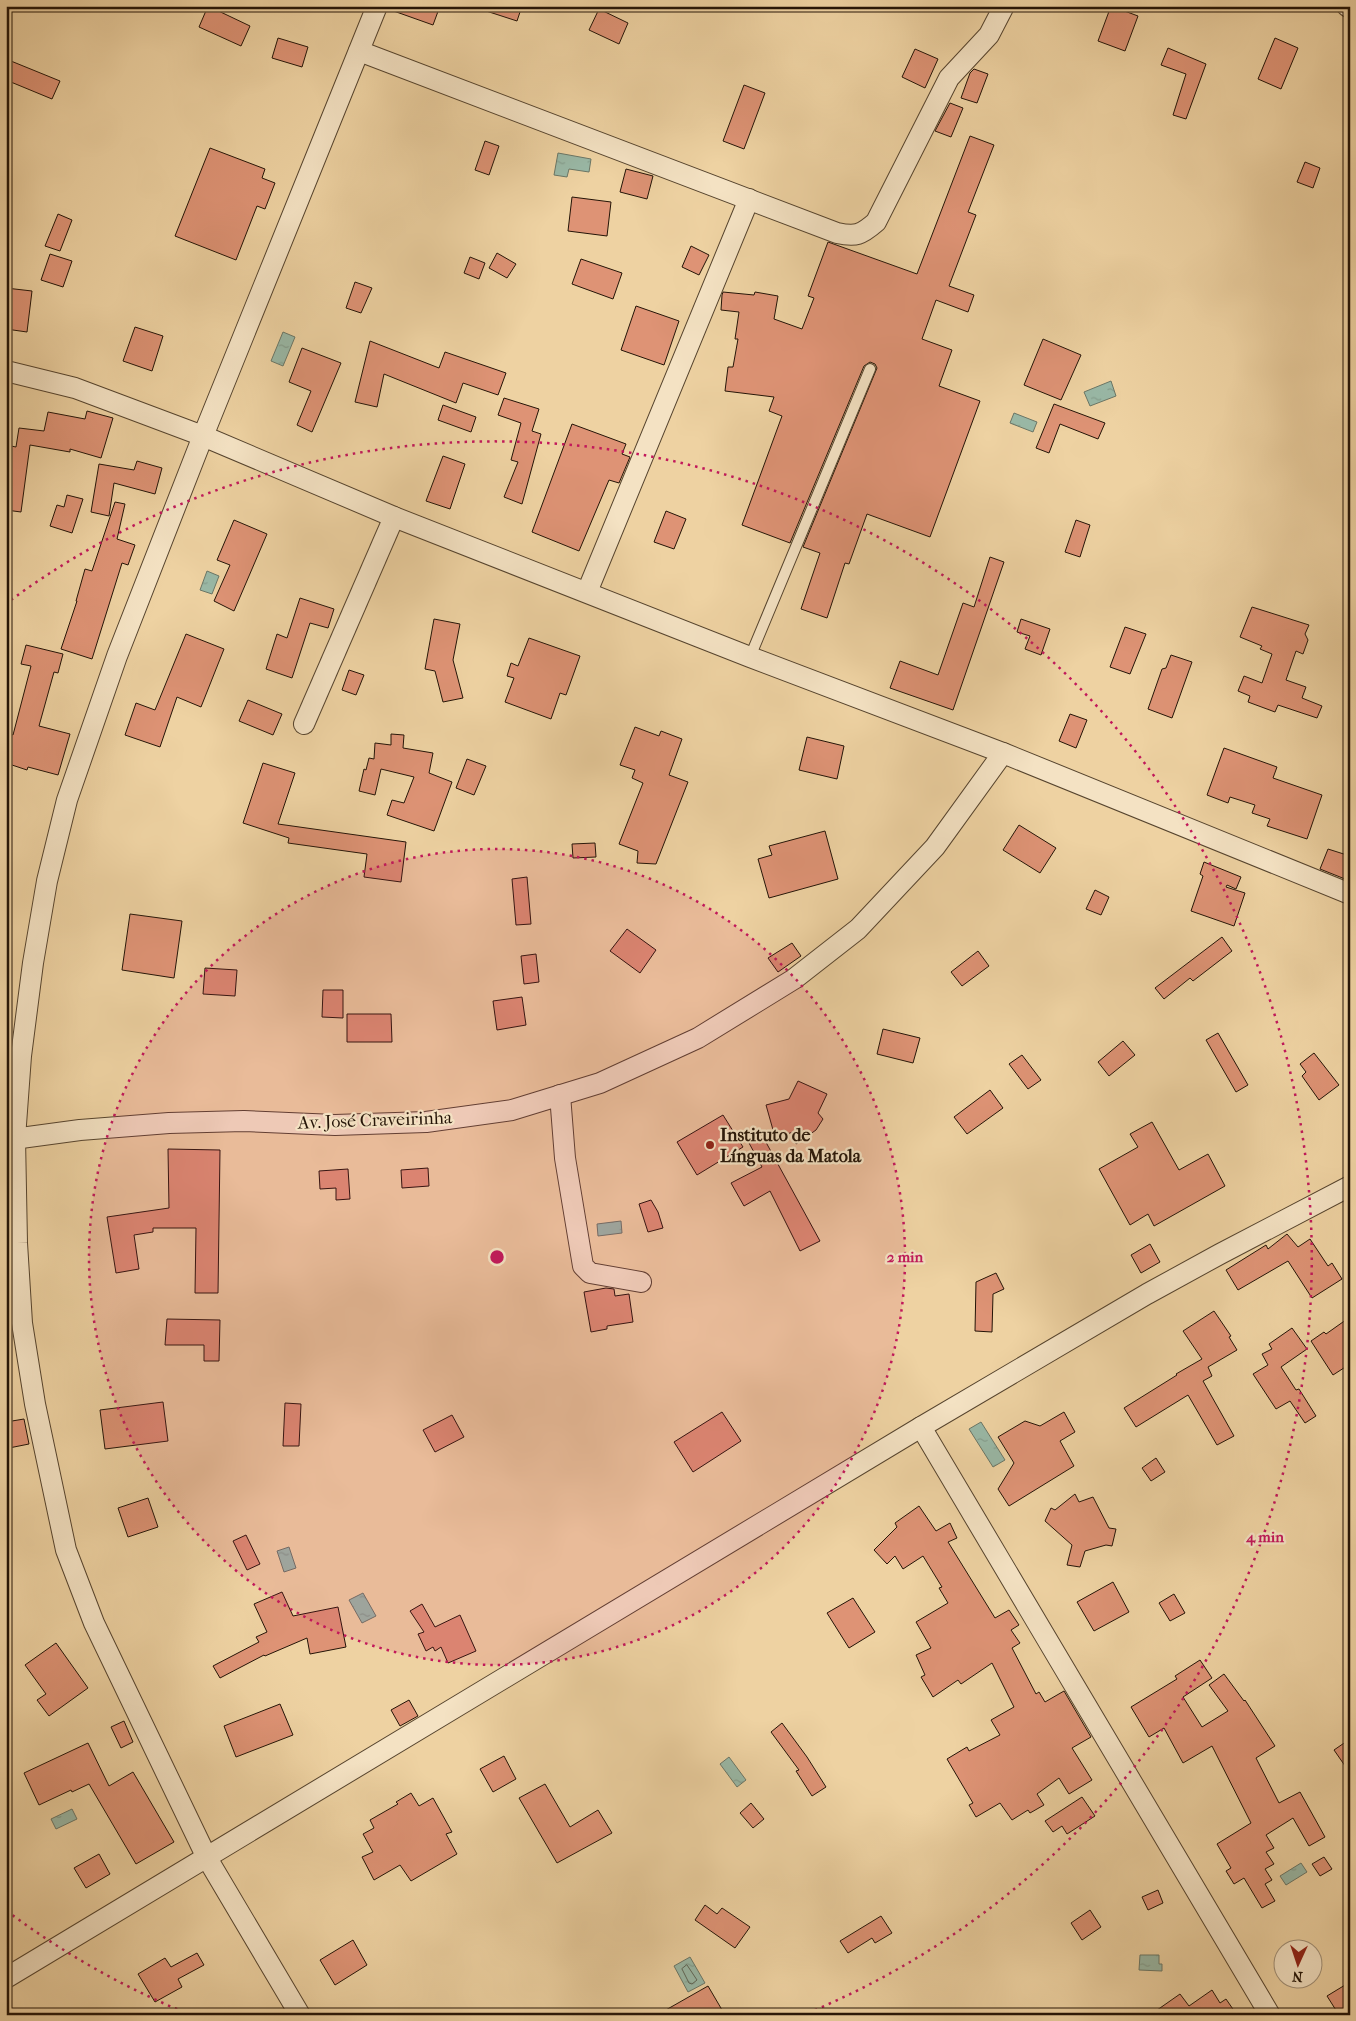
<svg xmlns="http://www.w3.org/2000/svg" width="1356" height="2021" font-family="'IM FELL French Canon',serif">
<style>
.water{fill:url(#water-ripples);stroke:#6a7666}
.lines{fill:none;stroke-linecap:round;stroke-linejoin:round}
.shore{stroke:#5e6656;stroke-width:1}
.building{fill:#de9375;stroke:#241407}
.lane-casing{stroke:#56442e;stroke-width:12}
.street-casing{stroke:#56442e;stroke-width:22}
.lane{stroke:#f4e2c3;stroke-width:10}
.street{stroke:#f4e2c3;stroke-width:20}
.ring{fill:none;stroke:#c2185b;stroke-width:2.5;stroke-dasharray:2.5 5}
.poi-dot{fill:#8f2418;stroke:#f4e2c3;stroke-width:2}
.labels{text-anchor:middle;stroke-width:4.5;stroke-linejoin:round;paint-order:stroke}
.street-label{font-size:18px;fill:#241407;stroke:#f4e2c3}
.poi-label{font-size:18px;font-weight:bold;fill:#241407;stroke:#f4e2c3;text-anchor:start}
.centre{fill:#c2185b;stroke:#f4e2c3;stroke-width:2.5}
.ring-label{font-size:15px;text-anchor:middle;font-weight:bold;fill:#c2185b;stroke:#f4e2c3;stroke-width:4.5;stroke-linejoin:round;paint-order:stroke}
</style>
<defs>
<pattern id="water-ripples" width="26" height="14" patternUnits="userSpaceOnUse" patternTransform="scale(1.25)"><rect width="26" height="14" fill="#99b8a6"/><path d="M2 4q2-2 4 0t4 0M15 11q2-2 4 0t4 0" fill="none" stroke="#849d8d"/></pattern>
</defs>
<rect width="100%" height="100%" fill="#eed2a2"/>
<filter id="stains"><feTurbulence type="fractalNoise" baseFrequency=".004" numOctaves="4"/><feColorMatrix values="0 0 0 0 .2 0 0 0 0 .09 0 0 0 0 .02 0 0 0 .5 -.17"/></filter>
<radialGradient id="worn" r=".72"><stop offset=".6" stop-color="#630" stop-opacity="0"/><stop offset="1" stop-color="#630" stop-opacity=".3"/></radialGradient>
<g class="water">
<polygon points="558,153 591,159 589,172 569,169 567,177 554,175"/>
<polygon points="283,332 295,337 283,366 271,361"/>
<polygon points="1111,381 1116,396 1090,406 1084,392"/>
<polygon points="1014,413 1037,422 1033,432 1010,423"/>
<polygon points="207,571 219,576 212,594 200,590"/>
<polygon points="621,1221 622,1233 598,1236 597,1224"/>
<polygon points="981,1422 1005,1460 993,1467 969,1429"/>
<polygon points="289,1547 296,1568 284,1572 277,1551"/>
<polygon points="363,1593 376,1616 362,1623 349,1600"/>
<polygon points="729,1757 746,1780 737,1787 720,1764"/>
<polygon points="72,1809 77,1819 56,1829 51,1819"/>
<polygon points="1301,1863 1307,1872 1286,1885 1280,1876"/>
<polygon points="1140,1955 1159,1955 1159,1964 1162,1964 1162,1971 1139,1970"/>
<polygon points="690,1957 705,1983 688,1992 674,1966"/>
</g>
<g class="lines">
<polygon class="shore" points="687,1965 697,1980 692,1984 689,1983 682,1969"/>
</g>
<g class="building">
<polygon points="208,6 250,26 241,46 199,27"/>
<polygon points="389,6 440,6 433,25 388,9"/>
<polygon points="480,6 522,6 517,21 480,9"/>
<polygon points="1111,6 1138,16 1125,51 1098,41"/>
<polygon points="599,9 628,23 619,44 589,30"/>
<polygon points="278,38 308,47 302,67 272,58"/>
<polygon points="1275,38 1298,48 1281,89 1258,79"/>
<polygon points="1168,48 1206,64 1186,119 1173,115 1186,74 1161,65"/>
<polygon points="915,49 938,59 925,88 902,77"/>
<polygon points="6,59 60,81 52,99 6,80"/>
<polygon points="974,69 988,74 977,103 961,98 970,73"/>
<polygon points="744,85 765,93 744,149 723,141"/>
<polygon points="950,103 963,108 951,137 935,131"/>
<polygon points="970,136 994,145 968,212 976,215 949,286 974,295 968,312 936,300 922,339 952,350 939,386 980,401 930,537 867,514 849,564 845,563 827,618 801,609 820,553 803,547 877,368 875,364 870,362 864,366 790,543 742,525 782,416 769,411 774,397 725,391 728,367 733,367 738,339 735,339 739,312 721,310 722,295 723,292 754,295 755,292 778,296 774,319 802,329 814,298 808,296 828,242 917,274"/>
<polygon points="485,141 499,146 489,175 475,170"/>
<polygon points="210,148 265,169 262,178 275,183 265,209 257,206 236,260 175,236"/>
<polygon points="1305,162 1320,168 1313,188 1297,182"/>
<polygon points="626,169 653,176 647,199 620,192"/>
<polygon points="572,197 611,202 607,236 568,231"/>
<polygon points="58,214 72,220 60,251 45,246"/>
<polygon points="691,246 709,255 699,275 682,267"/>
<polygon points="497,253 516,264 507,278 489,268"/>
<polygon points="50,254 72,261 63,287 41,280"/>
<polygon points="470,257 485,263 479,279 464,273"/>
<polygon points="581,259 622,273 613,299 572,284"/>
<polygon points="355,282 372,288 361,313 346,308"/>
<polygon points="6,288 32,291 27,332 6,329"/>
<polygon points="636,306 679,321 664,365 621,350"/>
<polygon points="135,327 163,336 152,371 123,361"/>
<polygon points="1043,339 1081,355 1061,400 1024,385"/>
<polygon points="370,341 439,368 445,352 506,373 498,395 463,383 456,403 384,374 377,407 355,402"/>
<polygon points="302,348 341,363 312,432 297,425 311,391 289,382"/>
<polygon points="504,398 539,409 532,431 541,434 522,504 504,497 518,462 511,460 521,423 498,415"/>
<polygon points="1054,404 1105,423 1098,439 1060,424 1049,453 1036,448"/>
<polygon points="443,405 476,417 471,432 438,420"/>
<polygon points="87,411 113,418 101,458 70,449 70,452 30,445 21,512 6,510 6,445 16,447 19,428 44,431 48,412 85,419"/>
<polygon points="572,424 626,444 622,454 630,457 619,483 609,480 579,551 532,532"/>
<polygon points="443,456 465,464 450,509 426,501"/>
<polygon points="137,461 162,468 155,494 114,483 109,516 91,512 99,464 134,470"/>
<polygon points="67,495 83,499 72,533 50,526 57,505 64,507"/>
<polygon points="115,502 125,504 117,539 135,545 128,565 122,563 92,659 61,649 77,601 76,601 85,569 92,571"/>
<polygon points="666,511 686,519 674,549 654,542"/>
<polygon points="234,520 267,534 234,611 214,601 230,565 217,560"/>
<polygon points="1076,520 1090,525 1080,557 1065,552"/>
<polygon points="990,557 1004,562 953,710 890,688 900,661 938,675 963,603 974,607"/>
<polygon points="300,598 334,609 328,628 310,623 292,678 266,669 277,634 287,638"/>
<polygon points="1252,607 1309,625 1305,634 1308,640 1303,654 1296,651 1286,680 1306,687 1302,698 1322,706 1317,718 1278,705 1275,712 1248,702 1250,696 1238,691 1244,676 1262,683 1272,654 1260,649 1262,646 1240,637"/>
<polygon points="434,619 460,624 453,660 463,698 443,702 435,671 425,669"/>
<polygon points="1021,619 1050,629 1041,655 1025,649 1030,636 1017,632"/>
<polygon points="1125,627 1146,634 1130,674 1110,667"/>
<polygon points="186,634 224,649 201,707 177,697 160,747 125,735 136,703 155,710"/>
<polygon points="529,638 580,656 566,695 560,693 551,719 505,702 514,678 507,676 511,663 518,666"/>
<polygon points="26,645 63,654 58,673 54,672 39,726 70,734 58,775 28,767 27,770 6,763 6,732 13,735 31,666 21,664"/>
<polygon points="1171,655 1192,662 1172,718 1148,709 1162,669 1166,668"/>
<polygon points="349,670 364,675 356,695 342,690"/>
<polygon points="248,700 282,714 273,735 239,721"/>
<polygon points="1070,714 1087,720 1076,748 1059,741"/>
<polygon points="635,727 659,736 661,731 682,739 669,775 688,782 656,864 637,863 638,851 619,844 643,783 632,778 635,770 620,765"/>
<polygon points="391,734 404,735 403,748 433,753 429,773 452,782 434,831 387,815 392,800 404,803 414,777 381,769 375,795 359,791 364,769 366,770 369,758 374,759 375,743 391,745"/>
<polygon points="807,737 844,746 837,779 799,770"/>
<polygon points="1224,748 1277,767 1273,778 1322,795 1307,839 1267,826 1270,819 1252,813 1255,805 1230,797 1228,803 1207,795"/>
<polygon points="467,759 486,766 474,795 456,788"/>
<polygon points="263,763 295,773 278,824 406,842 401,882 364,877 367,854 288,843 289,838 243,823"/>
<polygon points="1019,825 1056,848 1040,873 1003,850"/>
<polygon points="825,831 838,879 769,898 758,859 772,855 769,846"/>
<polygon points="595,843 596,857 573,858 572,844"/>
<polygon points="1328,849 1350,856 1350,881 1320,869"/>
<polygon points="1204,862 1241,877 1236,889 1227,885 1226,887 1245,893 1234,926 1191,911 1203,876 1200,874"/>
<polygon points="527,877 531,924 516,925 512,879"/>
<polygon points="1095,890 1109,897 1101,915 1086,909"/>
<polygon points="130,914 182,921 174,978 122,970"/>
<polygon points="627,929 656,950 640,973 610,951"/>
<polygon points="1222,937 1232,951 1193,981 1190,978 1164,999 1155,988"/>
<polygon points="792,943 801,956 778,972 768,958"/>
<polygon points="978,951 989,966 962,986 951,972"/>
<polygon points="536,954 539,982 524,984 521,956"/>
<polygon points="205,968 237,970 235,996 203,994"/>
<polygon points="323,990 343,990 343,1018 322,1017"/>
<polygon points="522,997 526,1025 497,1030 493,1001"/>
<polygon points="347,1014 391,1014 392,1042 347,1042"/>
<polygon points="883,1029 920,1038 913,1063 877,1054"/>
<polygon points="1218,1033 1248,1085 1236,1092 1206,1040"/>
<polygon points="1123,1041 1135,1055 1109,1076 1098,1062"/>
<polygon points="1314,1053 1339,1085 1319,1100 1302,1076 1306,1072 1300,1064"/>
<polygon points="1022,1055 1041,1080 1028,1089 1009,1064"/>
<polygon points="798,1081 827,1094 818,1113 823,1119 816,1130 796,1144 794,1132 775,1137 766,1105 789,1099"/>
<polygon points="990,1090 1003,1108 967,1134 954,1117"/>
<polygon points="723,1115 743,1147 697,1175 677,1142"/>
<polygon points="1152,1122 1179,1170 1208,1154 1225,1186 1154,1226 1148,1214 1130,1225 1099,1169 1138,1147 1130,1134"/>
<polygon points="762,1135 820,1241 800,1251 770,1191 744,1206 731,1183 762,1167 749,1143"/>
<polygon points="168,1149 220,1150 218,1293 195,1293 196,1228 153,1228 153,1232 134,1235 139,1269 116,1273 107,1217 169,1208"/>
<polygon points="428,1168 429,1186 402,1188 401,1170"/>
<polygon points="348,1169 350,1199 336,1200 336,1188 320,1189 319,1171"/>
<polygon points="651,1200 658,1212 663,1228 648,1232 639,1204"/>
<polygon points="1287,1234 1298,1247 1310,1239 1328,1266 1332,1263 1342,1279 1312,1298 1288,1261 1238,1290 1226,1270 1266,1245 1268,1249"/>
<polygon points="1150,1244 1160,1262 1141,1273 1131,1255"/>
<polygon points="996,1273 1004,1289 993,1294 992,1332 975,1331 976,1282"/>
<polygon points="606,1288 614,1289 615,1296 629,1294 633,1322 607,1326 607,1329 591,1332 584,1292"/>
<polygon points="1214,1311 1231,1336 1229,1337 1237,1350 1208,1367 1212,1376 1203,1381 1234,1436 1217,1445 1188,1395 1136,1427 1124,1408 1177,1375 1176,1374 1202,1359 1183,1331"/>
<polygon points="1350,1317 1350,1364 1333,1375 1311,1341 1324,1332 1326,1334"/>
<polygon points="167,1319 220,1320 219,1361 204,1361 204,1345 165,1345"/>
<polygon points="1292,1328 1307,1349 1281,1367 1296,1390 1299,1389 1316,1416 1305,1423 1290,1401 1276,1409 1253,1374 1268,1365 1262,1354 1272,1349 1269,1344"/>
<polygon points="163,1402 168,1441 105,1449 100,1410"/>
<polygon points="285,1403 301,1404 299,1446 283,1446"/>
<polygon points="722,1412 741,1441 693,1472 674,1442"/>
<polygon points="1064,1412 1075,1432 1060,1441 1074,1466 1009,1506 998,1489 1014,1463 998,1437 1025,1421 1040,1426"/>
<polygon points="452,1415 464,1437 435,1452 423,1430"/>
<polygon points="24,1419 29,1444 9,1448 6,1422"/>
<polygon points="1156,1458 1165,1472 1151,1481 1142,1468"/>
<polygon points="1075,1494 1079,1502 1093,1497 1109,1528 1116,1529 1112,1546 1106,1545 1085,1551 1080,1567 1067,1565 1072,1545 1045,1521 1051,1508 1055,1510"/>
<polygon points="148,1498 158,1527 128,1537 118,1508"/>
<polygon points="919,1506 936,1531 950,1523 957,1538 948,1542 995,1618 1009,1610 1019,1625 1011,1630 1020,1643 1012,1648 1036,1694 1039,1692 1045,1702 1064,1691 1091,1737 1072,1748 1092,1780 1069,1794 1059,1778 1037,1794 1044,1805 1030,1813 1028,1810 1012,1820 1000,1803 976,1817 969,1805 973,1803 947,1759 967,1747 969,1751 1000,1735 991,1720 1014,1707 992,1663 961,1684 958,1680 933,1697 921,1677 925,1675 916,1655 931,1648 916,1622 948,1603 939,1588 942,1587 923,1556 903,1569 895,1556 887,1564 874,1550 897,1527 895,1523"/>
<polygon points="246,1535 260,1564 247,1570 233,1541"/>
<polygon points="1113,1582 1129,1612 1094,1631 1077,1602"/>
<polygon points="282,1592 293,1616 338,1607 346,1647 310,1654 307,1638 265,1656 264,1655 220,1678 213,1666 259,1642 256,1637 267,1632 254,1604"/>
<polygon points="1174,1594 1185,1613 1170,1621 1159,1603"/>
<polygon points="853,1598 875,1632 849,1648 827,1613"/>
<polygon points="422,1604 435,1627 460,1615 476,1651 448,1663 441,1647 435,1651 433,1647 426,1651 418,1634 424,1632 410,1611"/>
<polygon points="56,1643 88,1688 49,1716 37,1700 46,1694 25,1665"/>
<polygon points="1200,1660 1212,1678 1183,1697 1202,1727 1228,1711 1209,1685 1224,1674 1244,1701 1245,1700 1275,1746 1256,1758 1279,1803 1300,1792 1325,1837 1309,1846 1293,1818 1266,1835 1274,1848 1266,1852 1274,1864 1265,1869 1272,1880 1265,1884 1275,1901 1262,1908 1244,1878 1234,1884 1226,1871 1231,1868 1217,1844 1251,1823 1212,1746 1183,1763 1164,1728 1149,1737 1131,1707 1177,1679 1175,1676"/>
<polygon points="409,1700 418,1716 400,1726 391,1710"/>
<polygon points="280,1704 293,1735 236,1757 224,1726"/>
<polygon points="124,1721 133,1742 121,1748 111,1727"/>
<polygon points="782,1723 807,1757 826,1787 812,1796 796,1771 799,1770 771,1732"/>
<polygon points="1350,1739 1350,1773 1334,1750"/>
<polygon points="88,1743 109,1786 133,1772 174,1842 136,1864 89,1784 72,1792 71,1790 39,1805 24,1773"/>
<polygon points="504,1756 516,1779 493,1792 480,1769"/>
<polygon points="545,1784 570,1827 598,1810 612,1833 557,1863 519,1798"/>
<polygon points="411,1793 419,1806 433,1798 452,1832 446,1834 457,1854 411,1881 400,1865 374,1880 362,1857 373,1852 363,1834 374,1828 370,1820 398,1804 396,1802"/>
<polygon points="1082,1797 1095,1816 1067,1834 1062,1826 1053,1832 1045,1821"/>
<polygon points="751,1803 764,1819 753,1828 740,1813"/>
<polygon points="99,1854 110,1874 86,1888 74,1868"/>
<polygon points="1324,1857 1332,1869 1320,1876 1312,1864"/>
<polygon points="1158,1890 1163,1903 1148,1910 1142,1897"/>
<polygon points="705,1905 717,1914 722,1908 750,1927 735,1948 695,1920"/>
<polygon points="1090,1910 1101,1927 1082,1940 1071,1923"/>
<polygon points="881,1916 892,1933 875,1943 872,1938 848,1953 840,1941"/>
<polygon points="353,1940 367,1965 335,1985 320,1960"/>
<polygon points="197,1953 204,1965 178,1979 182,1987 155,2002 138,1974 165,1958 171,1967"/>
<polygon points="1350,1982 1350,2015 1339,2015 1327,1996"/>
<polygon points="708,1986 725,2015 657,2015"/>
<polygon points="1212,1990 1220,2003 1226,1999 1237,2015 1150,2015 1180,1994 1189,2006"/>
</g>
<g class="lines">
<g class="lane-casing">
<polyline id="lane" points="750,657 870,369"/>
</g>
<g class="street-casing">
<g id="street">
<polyline points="1347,6 1350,8"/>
<path d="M359,51L837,233C856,237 861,235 876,222L949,78L989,35L1004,6"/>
<polyline points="6,371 75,388 203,436 394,517 750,657 1003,753 1350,894"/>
<polyline points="587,592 749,199"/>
<polyline points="304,724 394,517"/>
<polyline points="560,1095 565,1158 583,1266 590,1273 641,1282"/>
<polyline points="6,1140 80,1130 169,1123 244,1121 335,1125 426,1122 512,1110 600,1083 698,1038 794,979 858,929 935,847 1003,753"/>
<polyline points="921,1427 1270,2015"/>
<polyline points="6,1978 921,1427 1147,1294 1220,1254 1350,1186"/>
<polyline points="300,2015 207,1858 94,1623 66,1550 35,1404 22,1323 17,1243 15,1138 21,1056 33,963 47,881 67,800 117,656 203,436 377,6"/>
</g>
</g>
<use href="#lane" class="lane"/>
<use href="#street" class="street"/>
</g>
<circle cx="497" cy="1257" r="408" fill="#c2185b" fill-opacity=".12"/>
<g class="ring">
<circle cx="497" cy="1257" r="408"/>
<path d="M191 2015A817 817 0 0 1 11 1914M11 600A817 817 0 1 1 803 2015"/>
</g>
<circle class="poi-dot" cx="710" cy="1145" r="5"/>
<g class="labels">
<g class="street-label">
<text transform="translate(375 1120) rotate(-2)" y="6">Av. José Craveirinha</text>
</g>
<g class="poi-label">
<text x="720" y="1141">Instituto de<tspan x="720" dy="21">Línguas da Matola</tspan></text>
</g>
</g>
<circle cx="497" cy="1257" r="8" class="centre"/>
<g class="ring-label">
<text x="905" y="1262">2 min</text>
<text x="1265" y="1542">4 min</text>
</g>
<rect width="1356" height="2021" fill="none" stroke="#eed2a2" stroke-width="25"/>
<rect x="8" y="8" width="1341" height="2006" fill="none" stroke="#241407" stroke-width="2.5"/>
<rect x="12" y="12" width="1331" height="1996" fill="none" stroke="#241407"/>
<g transform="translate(1298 1964) rotate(183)"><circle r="24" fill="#f4e2c3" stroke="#a19078"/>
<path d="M0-4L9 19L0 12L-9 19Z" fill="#8f2418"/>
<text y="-8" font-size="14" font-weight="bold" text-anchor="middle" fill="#241407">N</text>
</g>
<rect width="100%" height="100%" filter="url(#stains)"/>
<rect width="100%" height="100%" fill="url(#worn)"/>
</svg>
